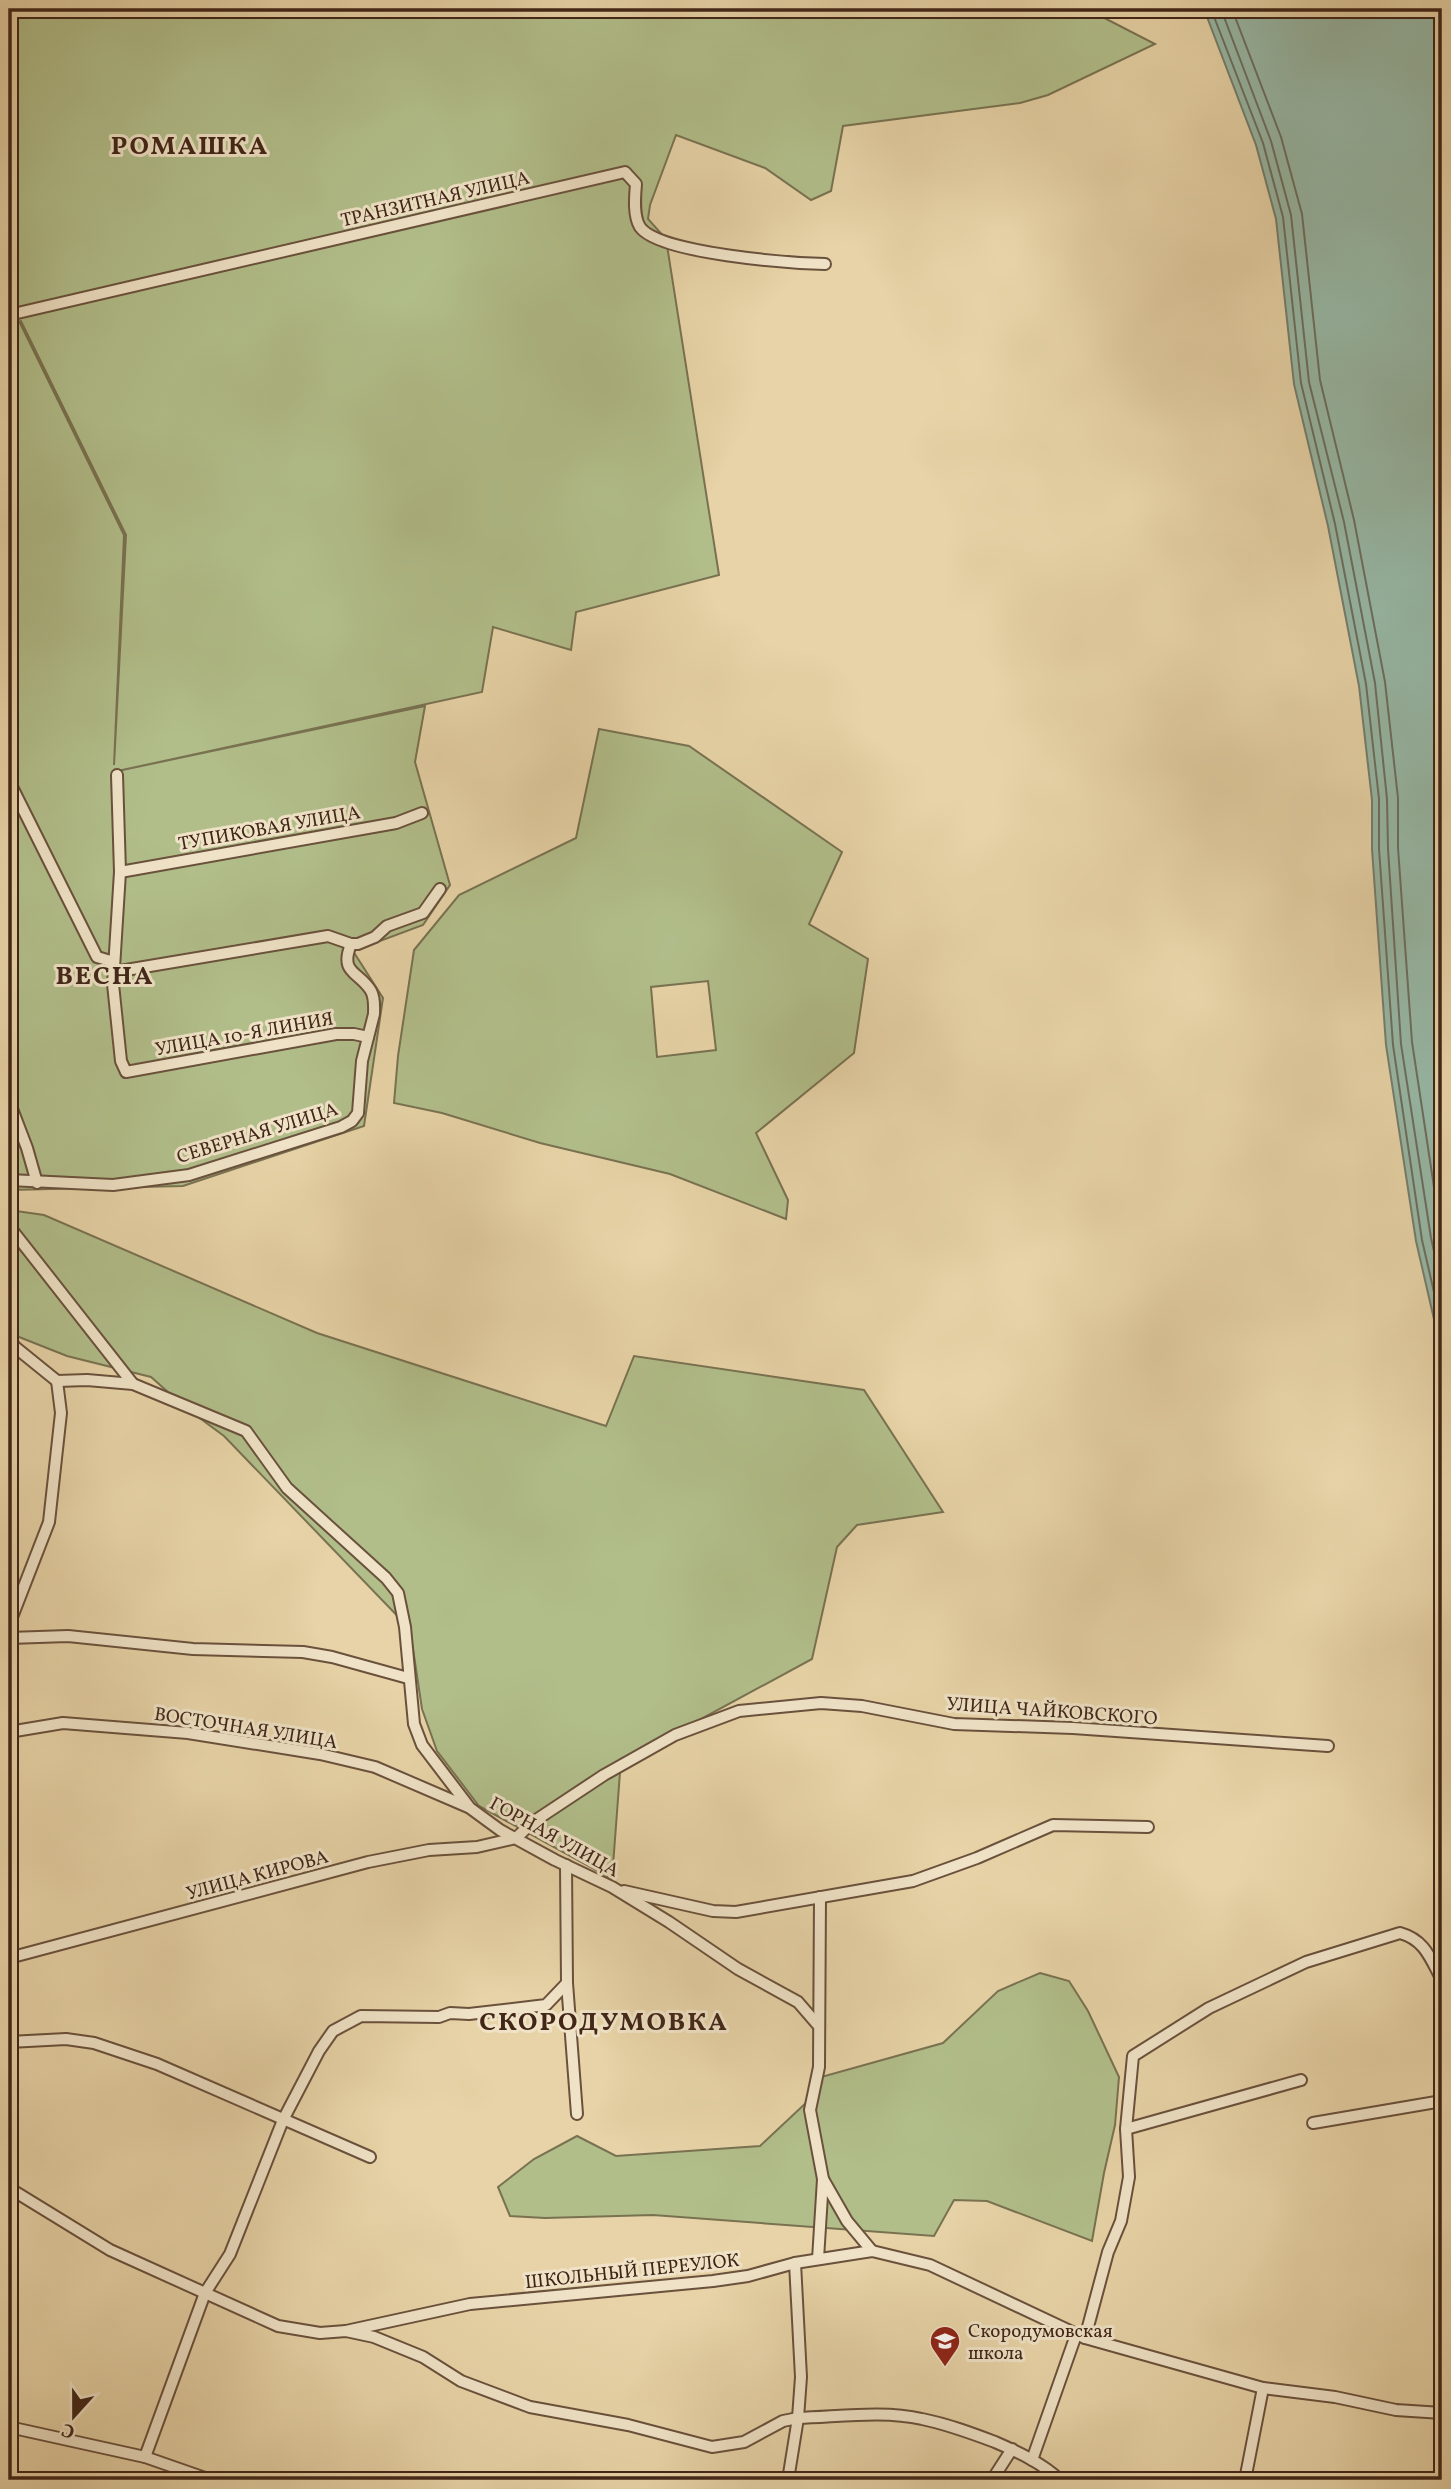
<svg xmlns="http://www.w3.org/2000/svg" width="1451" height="2489" font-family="Vollkorn,serif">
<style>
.green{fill:#b1be8a;stroke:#797251;stroke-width:2;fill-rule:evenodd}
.water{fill:#97b8a6;stroke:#757e6d;stroke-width:2}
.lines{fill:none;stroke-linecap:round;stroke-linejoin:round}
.shore{stroke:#6c6f5f;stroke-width:2}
.street-casing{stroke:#6a513c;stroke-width:14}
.street{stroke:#efe2c6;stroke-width:10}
.labels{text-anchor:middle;stroke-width:6;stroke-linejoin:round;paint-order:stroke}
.street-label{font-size:19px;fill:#412618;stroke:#efe2c6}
.poi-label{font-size:19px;fill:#412618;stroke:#efe2c6;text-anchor:start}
.district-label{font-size:26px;font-weight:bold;letter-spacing:2px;fill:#412618;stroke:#efe2c6}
</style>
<rect width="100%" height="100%" fill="#e7d3a7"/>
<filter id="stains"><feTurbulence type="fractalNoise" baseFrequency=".00286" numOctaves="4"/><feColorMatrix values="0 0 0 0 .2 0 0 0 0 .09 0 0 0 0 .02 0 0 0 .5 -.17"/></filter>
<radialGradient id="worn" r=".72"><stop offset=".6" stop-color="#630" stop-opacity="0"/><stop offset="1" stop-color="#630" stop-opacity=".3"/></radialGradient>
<g class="green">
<polygon points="9,9 1087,9 1155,44 1048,95 1020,103 843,126 831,191 811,200 765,168 676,135 650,205 648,219 666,239 719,575 576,612 571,650 493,627 482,692 113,772 425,706 415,762 450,885 423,925 353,951 383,998 364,1126 183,1186 9,1190 9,1175 22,1137 9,1081 9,325 20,323 124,535 114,765 126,535 21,321 9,323"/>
<path d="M599,729L689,746L842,852L809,924L868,959L854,1053L756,1133L788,1200L786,1219L670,1174L540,1143L442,1113L394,1103L398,1056L414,950L459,895L576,838ZM708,981L716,1050L657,1057L651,987Z"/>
<polygon points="9,1210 44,1215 317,1333 606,1426 634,1356 864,1390 943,1512 857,1525 837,1547 812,1659 653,1745 621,1759 612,1879 479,1806 437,1751 422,1709 410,1629 224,1436 186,1408 151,1377 67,1356 9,1333"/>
<polygon points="1040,1973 1069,1981 1088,2011 1119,2077 1115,2125 1104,2173 1092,2241 987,2201 954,2200 934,2236 653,2215 545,2218 510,2216 498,2187 534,2159 577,2136 616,2156 760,2146 808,2101 814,2079 943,2043 998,1991"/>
</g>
<polygon class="water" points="1204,9 1442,9 1442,1354 1416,1241 1386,1045 1372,849 1372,800 1359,686 1328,526 1294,384 1276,219 1256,145"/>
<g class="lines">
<g class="shore">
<polyline points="1211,9 1263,143 1283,217 1301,383 1335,524 1366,684 1379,799 1379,849 1393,1045 1422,1240 1442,1327"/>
<polyline points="1221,9 1271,141 1291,215 1309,382 1344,522 1375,683 1387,799 1388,849 1401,1044 1431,1238 1442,1287"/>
<polyline points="1232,9 1281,137 1302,214 1320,380 1354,520 1385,682 1398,798 1398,848 1412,1042 1442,1240"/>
</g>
<g class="street-casing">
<g id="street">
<path d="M9,315L625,172L636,184C635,196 633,216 640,227C659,254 791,263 825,264"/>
<polyline points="117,775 120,872 113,984 121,1061 126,1072 336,1034 354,1034 368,1037"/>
<polyline points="9,781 97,957 114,962"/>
<polyline points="120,872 396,823 422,813"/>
<polyline points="114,972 328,936 351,944 358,944 375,937 387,926 423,913 440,889"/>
<polyline points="9,1101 27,1148 37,1183"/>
<path d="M9,1180L113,1185L189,1175L341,1127L352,1121L358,1113L362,1061L374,1014C374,1006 375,998 371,991C359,971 339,974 351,944"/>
<polyline points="9,1226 133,1384"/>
<polyline points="9,1339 15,1347 57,1381"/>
<polyline points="57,1381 87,1380 133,1384 246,1431 287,1488 386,1578 398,1593 405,1627 414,1724 422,1745 470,1808 500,1830 555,1860 612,1887 669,1922 738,1969 798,2002 817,2024"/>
<polyline points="9,1625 49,1522 61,1413 57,1381"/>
<polyline points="9,1638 68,1636 193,1649 303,1652 332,1657 408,1678"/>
<polyline points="9,1732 63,1723 188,1733 320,1754 375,1767 468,1807"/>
<polyline points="566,1865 567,1983 577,2114"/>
<polyline points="624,1891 713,1911 736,1912 913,1881 977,1858 1053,1825 1148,1827"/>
<polyline points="820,1897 819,2067 810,2110 823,2179 847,2221 872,2251"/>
<polyline points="9,1958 368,1862 429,1850 477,1847 516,1838 533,1822 604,1775 675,1735 739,1711 821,1703 862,1706 954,1724 1073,1728 1328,1746"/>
<polyline points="9,2042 66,2039 94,2043 157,2064 370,2157"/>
<polyline points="1313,2123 1442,2101"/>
<polyline points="1126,2129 1301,2080"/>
<path d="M9,2188L110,2250L278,2326L320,2333L346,2331L374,2337L423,2357L461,2381L530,2407L628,2425L712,2447L744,2442L783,2421L798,2418C838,2417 883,2410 922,2419C947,2424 971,2433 995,2442C1018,2452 1042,2463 1060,2480"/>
<polyline points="818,2259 823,2179"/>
<polyline points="346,2331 470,2304 713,2281 748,2276 795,2263 872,2251 930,2265 1085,2338 1263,2388 1335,2397 1396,2410 1442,2413"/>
<path d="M1085,2338L1108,2252L1121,2221L1129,2177L1126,2129L1133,2056L1209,2008L1306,1962L1400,1933C1425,1940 1430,1958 1442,1980"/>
<polyline points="9,2427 145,2457 211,2480"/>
<polyline points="145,2457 205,2293 230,2254 283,2120 319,2051 333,2031 361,2016 439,2017 450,2013 469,2014 546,2005 567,1983"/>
<polyline points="1032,2460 1076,2335"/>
<polyline points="788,2480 798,2418 801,2377 795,2263"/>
<polyline points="992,2480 1012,2449"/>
<polyline points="1245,2480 1263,2388"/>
</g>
</g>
<use href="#street" class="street"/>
</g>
<defs>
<g id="school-pin" transform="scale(1.575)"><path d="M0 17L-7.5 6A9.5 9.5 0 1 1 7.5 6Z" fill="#8f2418" stroke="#efe2c6"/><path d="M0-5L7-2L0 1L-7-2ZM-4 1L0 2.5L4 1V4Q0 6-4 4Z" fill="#fff"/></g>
</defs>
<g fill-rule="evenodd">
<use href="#school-pin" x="945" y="2341"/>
</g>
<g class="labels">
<g class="street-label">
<text transform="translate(435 198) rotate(-13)" y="7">ТРАНЗИТНАЯ УЛИЦА</text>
<text transform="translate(269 827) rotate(-10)" y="7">ТУПИКОВАЯ УЛИЦА</text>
<text transform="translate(244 1033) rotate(-10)" y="7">УЛИЦА 10-Я ЛИНИЯ</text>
<text transform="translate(257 1132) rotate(-17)" y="7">СЕВЕРНАЯ УЛИЦА</text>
<text transform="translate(1052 1710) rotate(4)" y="7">УЛИЦА ЧАЙКОВСКОГО</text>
<text transform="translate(246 1727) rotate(9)" y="7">ВОСТОЧНАЯ УЛИЦА</text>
<text transform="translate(555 1836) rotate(29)" y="7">ГОРНАЯ УЛИЦА</text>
<text transform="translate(257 1874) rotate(-15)" y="7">УЛИЦА КИРОВА</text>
<text transform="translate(632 2270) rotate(-6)" y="7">ШКОЛЬНЫЙ ПЕРЕУЛОК</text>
</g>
<g class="poi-label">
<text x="968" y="2337">Скородумовская<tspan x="968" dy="22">школа</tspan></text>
</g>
<g class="district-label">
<text x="190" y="154">РОМАШКА</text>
<text x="105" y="984">ВЕСНА</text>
<text x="604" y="2030">СКОРОДУМОВКА</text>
</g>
</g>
<rect width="1451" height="2489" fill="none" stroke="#e7d3a7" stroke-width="35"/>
<rect x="10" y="10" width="1430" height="2468" fill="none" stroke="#412618" stroke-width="3.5"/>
<rect x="18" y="18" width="1416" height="2454" fill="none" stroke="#412618" stroke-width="2"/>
<g transform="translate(74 2416) rotate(201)" stroke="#efe2c6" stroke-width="5" paint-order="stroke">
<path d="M0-5L12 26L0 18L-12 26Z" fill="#412618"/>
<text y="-10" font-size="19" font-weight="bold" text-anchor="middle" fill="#412618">С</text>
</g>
<rect width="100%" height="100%" filter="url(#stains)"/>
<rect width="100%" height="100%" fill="url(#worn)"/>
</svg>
